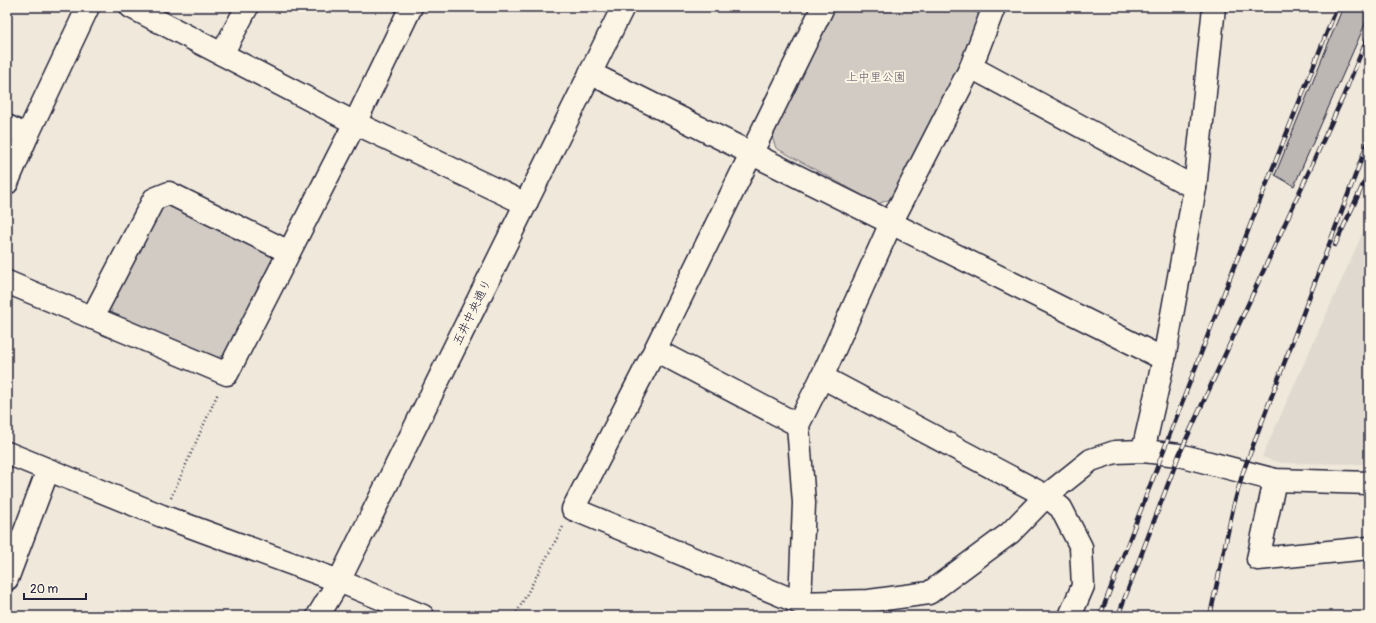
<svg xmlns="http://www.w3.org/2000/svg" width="1376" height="623" font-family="Pangolin,'Klee One',sans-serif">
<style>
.built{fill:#e0d9cf}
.green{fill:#d1cbc3;stroke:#7a767f}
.building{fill:#bcb7b3;stroke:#22223b}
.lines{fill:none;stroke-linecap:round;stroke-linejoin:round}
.minor-casing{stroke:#22223b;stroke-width:25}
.path{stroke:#22223b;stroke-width:2.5;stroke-dasharray:1 3;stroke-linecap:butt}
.minor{stroke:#fcf5e5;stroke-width:22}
.rail-casing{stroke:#22223b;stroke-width:4.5}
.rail{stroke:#fcf5e5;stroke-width:3;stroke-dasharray:9;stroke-linecap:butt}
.labels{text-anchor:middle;stroke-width:4;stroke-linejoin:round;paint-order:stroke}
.park-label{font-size:12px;fill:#575564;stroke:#fcf5e5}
.street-label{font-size:12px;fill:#22223b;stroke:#fcf5e5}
</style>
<rect width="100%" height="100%" fill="#efe8db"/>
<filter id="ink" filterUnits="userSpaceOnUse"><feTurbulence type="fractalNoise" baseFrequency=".025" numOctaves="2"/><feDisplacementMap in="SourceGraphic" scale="8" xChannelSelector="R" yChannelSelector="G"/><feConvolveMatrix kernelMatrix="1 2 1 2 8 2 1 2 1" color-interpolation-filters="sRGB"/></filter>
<g filter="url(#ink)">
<polygon class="built" points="1369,219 1369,464 1281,463 1262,457"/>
<g class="green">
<polygon points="833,7 973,7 981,20 895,197 878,204 776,148 771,134"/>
<polygon points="173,204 273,254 275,264 226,355 216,358 114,316 108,303 157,210"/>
</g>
<polygon class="building" points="1343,7 1369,7 1369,15 1294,186 1275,175"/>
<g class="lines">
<g class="minor-casing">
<g id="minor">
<polyline points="131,7 355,123 526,204"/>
<polyline points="823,7 655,350 573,509 800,603 869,601 929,593 1010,533 1046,496 1091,460 1115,452 1143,451 1179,455 1275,480 1369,483"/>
<polyline points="222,54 247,7"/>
<polyline points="971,67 1195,188"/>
<polyline points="590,73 1164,359"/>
<polyline points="7,126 27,136"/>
<polyline points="7,183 27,136 88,7"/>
<polyline points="7,282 227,374 355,123 411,7"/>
<polyline points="92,318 154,199 169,193 289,252"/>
<polyline points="655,350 798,425"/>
<polyline points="822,377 1046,496 1061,508 1081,547 1083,586 1070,616"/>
<polyline points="1143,451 1164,359 1195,188 1214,7"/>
<polyline points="7,453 162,516 339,581 423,616"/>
<polyline points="1275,480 1258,559 1369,548"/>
<polyline points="7,579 48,470"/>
<polyline points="800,603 804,503 798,425 822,377 891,223 971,67 994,7"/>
<polyline points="318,616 339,581 623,7"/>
</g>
</g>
<g class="path">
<polyline points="171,498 218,393"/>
<polyline points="515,616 563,527"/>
</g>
<use href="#minor" class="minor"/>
<g class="rail-casing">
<g id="rail">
<polyline points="1335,245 1369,172"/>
<polyline points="1100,616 1251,223 1337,7"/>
<polyline points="1118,616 1179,455 1343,97 1369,34"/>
<polyline points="1210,616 1233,508 1243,472 1369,139"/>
</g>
</g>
<use href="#rail" class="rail"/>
</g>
</g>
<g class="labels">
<g class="park-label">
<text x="876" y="81">上中里公園</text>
</g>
<g class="street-label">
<text transform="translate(472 312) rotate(-64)" y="4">五井中央通り</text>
</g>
</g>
<rect width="1376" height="623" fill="none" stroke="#fcf5e5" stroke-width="24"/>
<rect x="12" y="12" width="1352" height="599" fill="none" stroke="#22223b" stroke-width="1.5" filter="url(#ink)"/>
<path d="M24 593v6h62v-6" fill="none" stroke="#22223b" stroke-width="2"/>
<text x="30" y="593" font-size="12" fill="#22223b" stroke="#fcf5e5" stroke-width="3" paint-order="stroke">20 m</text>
</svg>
